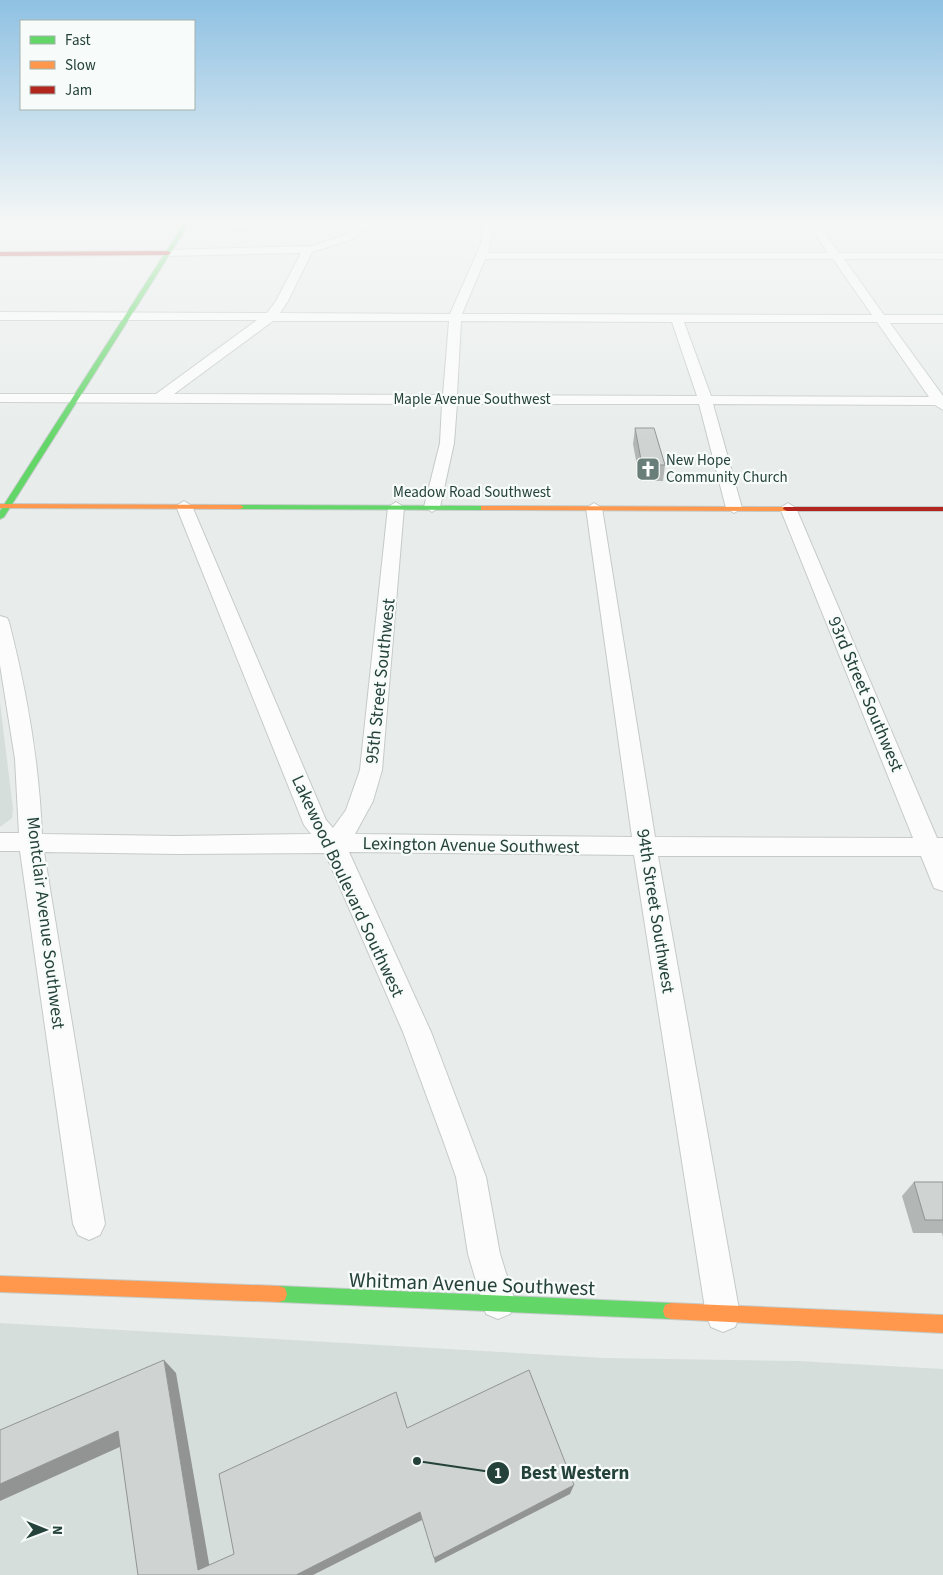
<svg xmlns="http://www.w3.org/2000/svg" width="943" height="1575" font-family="'Source Sans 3',sans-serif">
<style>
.built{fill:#d6dedb}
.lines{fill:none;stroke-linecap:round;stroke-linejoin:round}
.street-casing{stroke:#c5cac8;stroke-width:2}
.fast-casing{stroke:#c3cbc8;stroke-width:2}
.slow-casing{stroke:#c3cbc8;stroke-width:2}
.jam-casing{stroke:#c3cbc8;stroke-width:2}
.street{fill:#fcfcfc;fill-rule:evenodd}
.fast{fill:#63d668;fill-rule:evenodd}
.slow{fill:#ff974d;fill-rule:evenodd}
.jam{fill:#b3261e;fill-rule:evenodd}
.wall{fill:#b2b6b5}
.shaded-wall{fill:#919493}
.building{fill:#cfd4d2;stroke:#919493}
.labels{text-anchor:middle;stroke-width:4.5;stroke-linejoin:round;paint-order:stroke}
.far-street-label{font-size:15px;fill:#24423a;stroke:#f7fbf9}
.far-poi-label{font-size:15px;fill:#24423a;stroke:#f7fbf9;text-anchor:start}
.street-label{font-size:18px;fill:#24423a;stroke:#f7fbf9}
.near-street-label{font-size:21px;fill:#24423a;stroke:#f7fbf9}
.leader{fill:none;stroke:#24423a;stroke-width:2}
.callout-dot{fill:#24423a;stroke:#f7fbf9;stroke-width:2}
.mark-label{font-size:15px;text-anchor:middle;font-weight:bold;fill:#fff}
.callout-label{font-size:19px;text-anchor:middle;font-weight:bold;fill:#24423a;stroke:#f7fbf9;stroke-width:4.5;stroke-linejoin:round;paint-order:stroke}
</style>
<rect width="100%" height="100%" fill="#e8edeb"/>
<g class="built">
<polygon points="0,702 13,809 12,818 0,827"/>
<polygon points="0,1323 605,1358 798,1361 943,1369 943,1575 0,1575"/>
</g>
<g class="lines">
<g class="street-casing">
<g id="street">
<polygon points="217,222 291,222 286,225 233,228"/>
<path d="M362,222H373L353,239L312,252L288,301L280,313L450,314L481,244L482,232L479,222H489L492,232L488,253H828L807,222H817L839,253H943V259H844L884,315H943V323H890L943,396V410L935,405L713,404L742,508L734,513L726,508L699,404H457L454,443L440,507L432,512L424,507L440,443L442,404L0,402V394H156L257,320H0V312L267,313L276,301L301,253L168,256L163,253L168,250L312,246L345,235ZM485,259H833L872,315L462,314ZM273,321H449L443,395L174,394ZM461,321L672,322L697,396L457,395ZM684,322H877L929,397L711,396Z"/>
<path d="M184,501L192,506L326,820L333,828L346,810L360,770L388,507L396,502L404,507L382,770L373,801L355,834L632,837L586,508L594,503L602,508L655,837L913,838L780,508L788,503L796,508L937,838H943V891L934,888L921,856H658L740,1315L735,1327L723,1332L711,1327L706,1315L634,855L349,852L431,1032L486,1177L500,1254L515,1302L510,1314L498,1319L486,1314L468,1254L456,1177L444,1143L403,1032L325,853L177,854L44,852L105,1224L100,1235L89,1240L78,1235L73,1224L20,851H0V833H19L15,759L0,665V616L7,618L9,622C27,692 39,762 42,834L177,836L311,834L304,825L176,506Z"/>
</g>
</g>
<g class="fast-casing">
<g id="fast">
<polygon points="185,222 190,222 4,517 0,519 0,511"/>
<polygon points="237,505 484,506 488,508 484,510 240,509 237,509"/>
<polygon points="279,1286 671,1303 677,1305 679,1311 677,1317 671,1319 279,1302 273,1300 271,1294 273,1288"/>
</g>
</g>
<g class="slow-casing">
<g id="slow">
<polygon points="0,504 240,505 244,507 240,509 0,508"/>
<polygon points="481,506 787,507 791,509 787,511 484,510 481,510"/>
<polygon points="0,1276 279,1286 285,1288 287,1294 285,1300 279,1302 0,1292"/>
<polygon points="671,1303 943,1315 943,1333 671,1319 665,1317 663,1311 665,1305"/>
</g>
</g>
<g class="jam-casing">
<g id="jam">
<polygon points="0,252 168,251 171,253 168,255 0,256"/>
<polygon points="784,507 943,507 943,511 787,511 783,509"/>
</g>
</g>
<use href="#street" class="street"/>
<use href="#fast" class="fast"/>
<use href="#slow" class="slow"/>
<use href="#jam" class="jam"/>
</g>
<g class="wall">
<polygon points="635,428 665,465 663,481 640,481 633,444"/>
<polygon points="914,1182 943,1182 943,1237 942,1233 913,1233 902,1196"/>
</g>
<g class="shaded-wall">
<polygon points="164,1360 176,1373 211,1575 198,1570"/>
<polygon points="118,1431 133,1441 0,1501 0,1484"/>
<polygon points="574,1485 570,1494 435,1563 434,1558"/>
<polygon points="420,1512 422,1520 313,1575 296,1575"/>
</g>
<g class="building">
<polygon points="635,428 654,428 665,465 642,465"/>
<polygon points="914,1182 943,1182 943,1220 925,1220"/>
<polygon points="164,1360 198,1570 234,1554 219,1474 396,1392 407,1428 529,1370 574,1485 434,1558 420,1512 296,1575 138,1575 118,1431 0,1484 0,1430"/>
</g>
<linearGradient id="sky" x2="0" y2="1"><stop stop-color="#8fc1e3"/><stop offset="0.5" stop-color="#f5f7f6"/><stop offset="1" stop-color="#f5f7f6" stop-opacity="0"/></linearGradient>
<rect width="943" height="443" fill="url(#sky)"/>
<defs>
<g id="church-square" transform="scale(1.25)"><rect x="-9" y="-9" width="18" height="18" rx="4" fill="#697e78" stroke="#f7fbf9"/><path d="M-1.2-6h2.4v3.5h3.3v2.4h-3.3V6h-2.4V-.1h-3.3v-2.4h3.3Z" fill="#fff"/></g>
</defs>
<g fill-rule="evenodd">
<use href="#church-square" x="648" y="469"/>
</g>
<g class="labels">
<g class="far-street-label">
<text x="472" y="404">Maple Avenue Southwest</text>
<text x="472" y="497">Meadow Road Southwest</text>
</g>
<g class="far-poi-label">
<text x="666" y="465">New Hope<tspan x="666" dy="17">Community Church</tspan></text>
</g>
<g class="street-label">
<text transform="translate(380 681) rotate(-84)" y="6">95th Street Southwest</text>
<text transform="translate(866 694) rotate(67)" y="6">93rd Street Southwest</text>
<text transform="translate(471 845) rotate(1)" y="6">Lexington Avenue Southwest</text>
<text transform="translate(348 886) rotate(65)" y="6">Lakewood Boulevard Southwest</text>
<text transform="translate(656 911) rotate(81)" y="6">94th Street Southwest</text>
<text transform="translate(46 923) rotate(83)" y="6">Montclair Avenue Southwest</text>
</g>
<g class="near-street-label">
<text transform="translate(472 1284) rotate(2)" y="7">Whitman Avenue Southwest</text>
</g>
</g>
<path class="leader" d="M417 1461L498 1473"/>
<g class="callout-dot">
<circle cx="417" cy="1461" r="5"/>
<circle cx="498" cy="1473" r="12"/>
</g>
<g class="mark-label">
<text x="498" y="1478">1</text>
</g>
<g class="callout-label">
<text x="575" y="1479">Best Western</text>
</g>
<rect x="20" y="20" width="175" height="90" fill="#f7fbf9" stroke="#a3b1ad"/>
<rect x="30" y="36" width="25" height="8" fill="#63d668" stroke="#a3b1ad"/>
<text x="65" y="45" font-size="15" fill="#24423a">Fast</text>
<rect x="30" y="61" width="25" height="8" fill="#ff974d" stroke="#a3b1ad"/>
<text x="65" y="70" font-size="15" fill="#24423a">Slow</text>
<rect x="30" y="86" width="25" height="8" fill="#b3261e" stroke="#a3b1ad"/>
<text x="65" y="95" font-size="15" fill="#24423a">Jam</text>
<g transform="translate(45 1530) rotate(91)" stroke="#f7fbf9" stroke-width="4" paint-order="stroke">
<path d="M0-4L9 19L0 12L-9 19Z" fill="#24423a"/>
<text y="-8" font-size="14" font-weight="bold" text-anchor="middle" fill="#24423a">N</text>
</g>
</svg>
